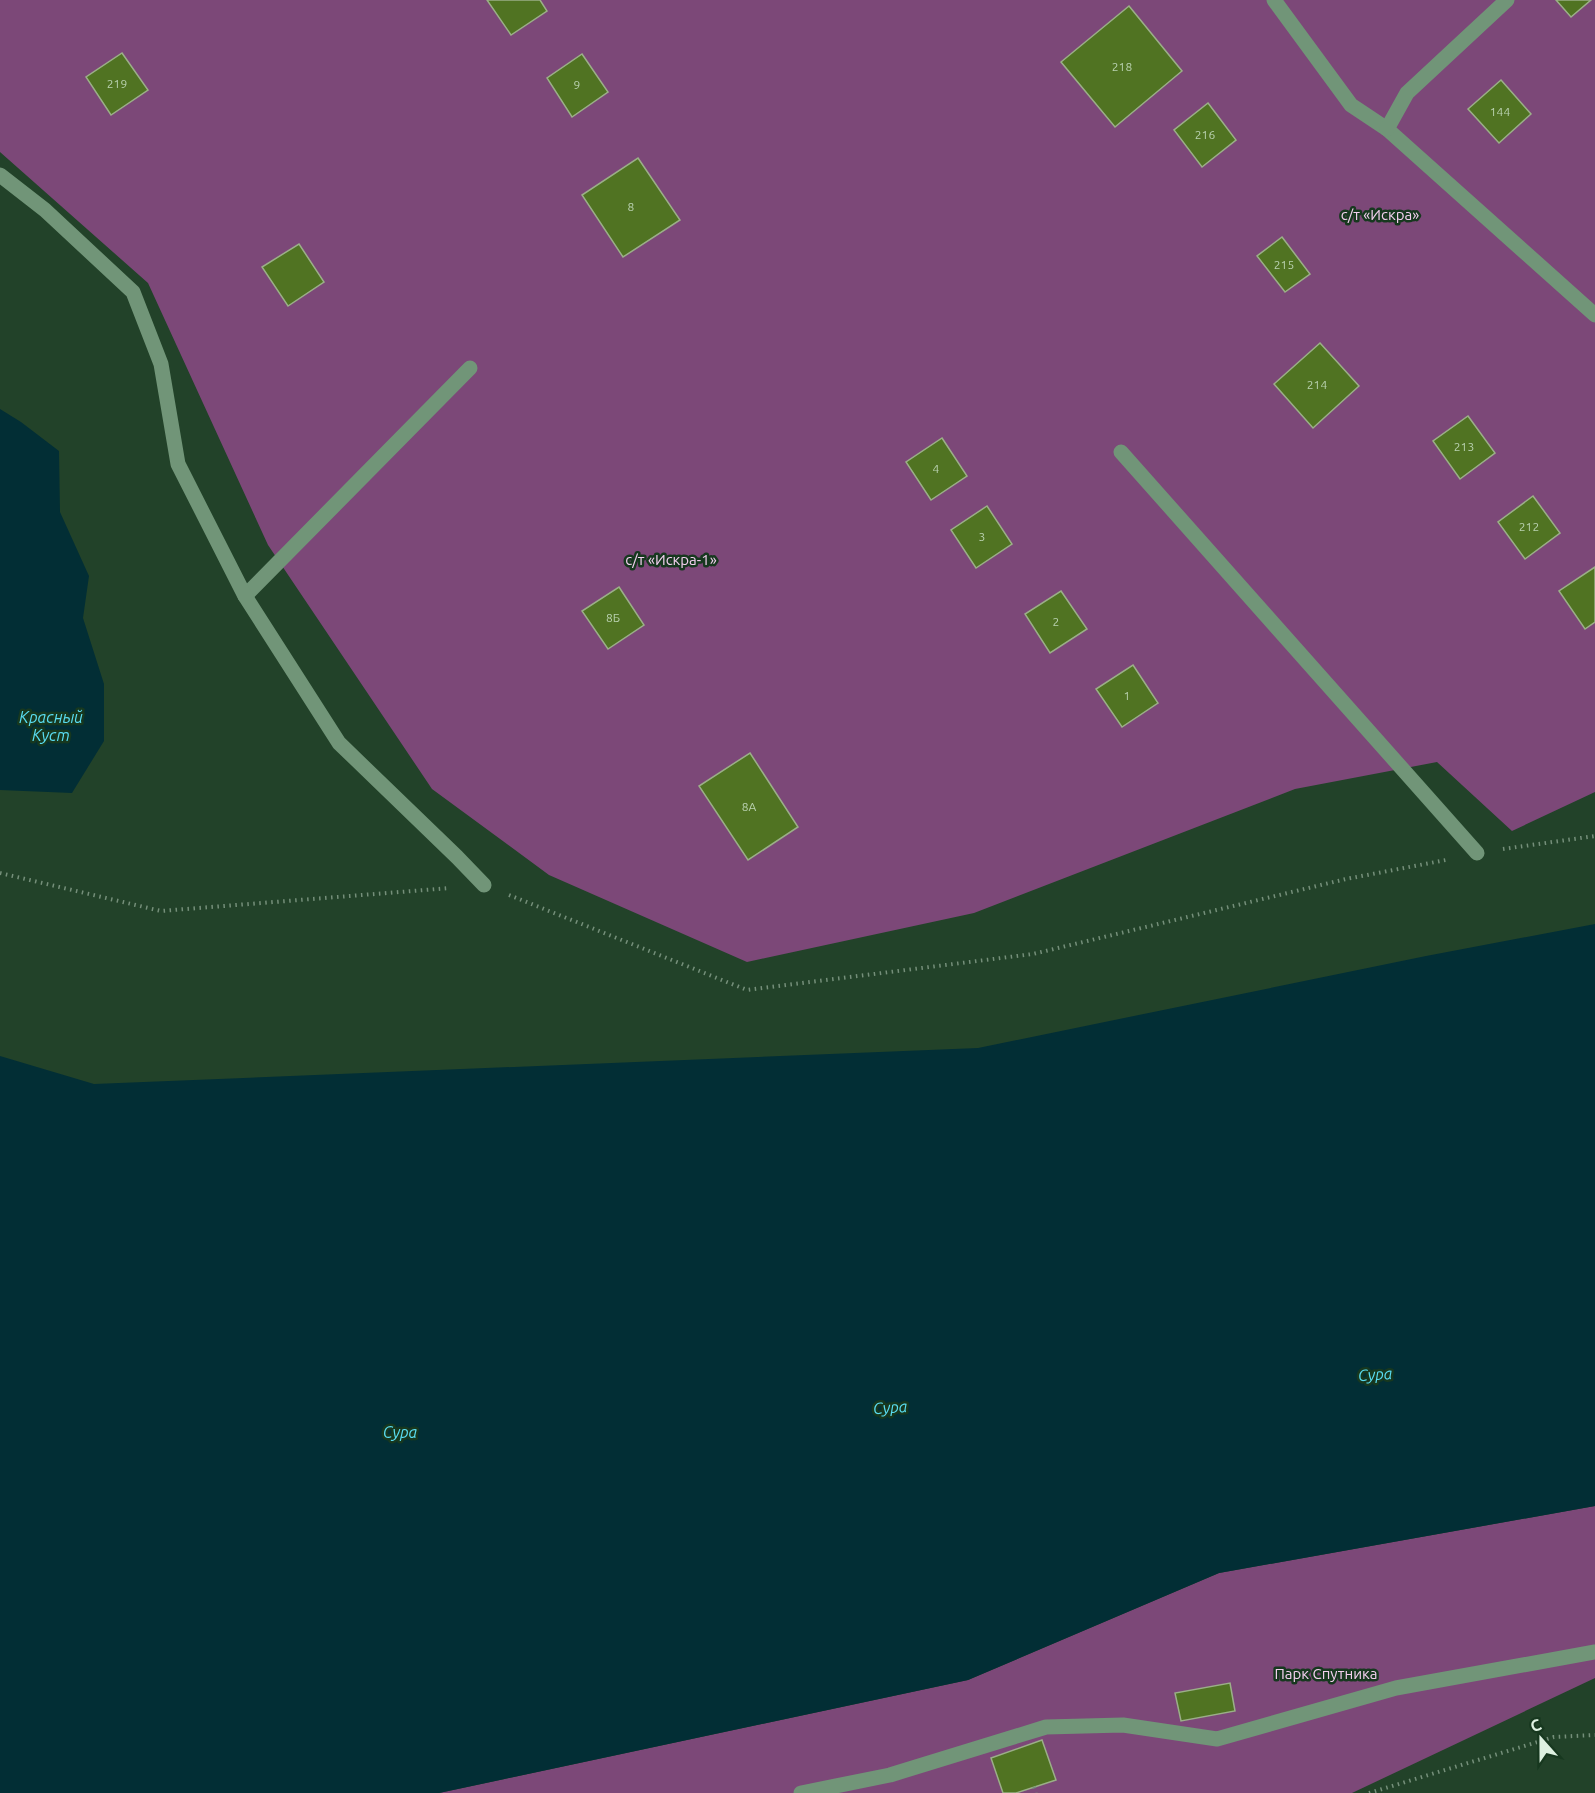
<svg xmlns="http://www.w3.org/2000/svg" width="1595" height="1793" font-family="Ubuntu,sans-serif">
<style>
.green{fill:#7c4878}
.water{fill:#022e35}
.building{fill:#507322;stroke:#9baf88;stroke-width:1.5}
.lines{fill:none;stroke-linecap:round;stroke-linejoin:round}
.path{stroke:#758f7a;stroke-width:4;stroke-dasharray:1.5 4.5;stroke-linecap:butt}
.service{stroke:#719578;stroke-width:15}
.minor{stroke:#719578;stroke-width:15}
.labels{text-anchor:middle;stroke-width:5;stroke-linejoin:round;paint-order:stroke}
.number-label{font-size:12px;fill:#bad2b1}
.park-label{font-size:15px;fill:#f4d0f0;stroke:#17381f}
.water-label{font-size:16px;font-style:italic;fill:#59dcf1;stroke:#17381f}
</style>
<rect width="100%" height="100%" fill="#224229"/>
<g class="green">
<polygon points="0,0 1595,0 1595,792 1512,831 1437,762 1295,789 974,913 747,962 549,875 432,789 268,545 148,283 0,152"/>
<polygon points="1595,1506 1595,1678 1352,1793 439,1793 968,1680 1219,1573"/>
</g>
<g class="water">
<polygon points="0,409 21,422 59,451 60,512 89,576 83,618 104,684 104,741 72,793 0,790"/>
<polygon points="1595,924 1595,1506 1219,1573 968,1680 439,1793 0,1793 0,1056 94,1084 978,1048 1426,956"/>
</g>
<g class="building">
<polygon points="487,0 540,0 547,11 511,35"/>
<polygon points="1556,0 1591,0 1571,17"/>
<polygon points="1129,6 1182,71 1115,127 1061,62"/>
<polygon points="122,53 148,90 111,115 86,77"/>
<polygon points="582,54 608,92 572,117 547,78"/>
<polygon points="1501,80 1531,114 1499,143 1468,109"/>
<polygon points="1208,103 1236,140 1202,167 1174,130"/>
<polygon points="638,158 680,220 623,257 582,195"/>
<polygon points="1282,237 1310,274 1285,292 1257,256"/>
<polygon points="299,244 324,282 288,306 262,267"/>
<polygon points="1320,343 1359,386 1313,428 1274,384"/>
<polygon points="1468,416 1495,453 1460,479 1433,441"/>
<polygon points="942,438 967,476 931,500 906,462"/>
<polygon points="1533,496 1560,533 1525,559 1498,522"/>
<polygon points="987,506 1012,544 976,568 951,530"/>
<polygon points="1595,567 1595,622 1585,629 1559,591"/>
<polygon points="619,587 644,625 608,649 582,611"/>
<polygon points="1061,591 1087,629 1050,653 1025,614"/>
<polygon points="1133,665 1158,703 1122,727 1096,689"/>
<polygon points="750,753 798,827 748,860 699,786"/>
<polygon points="1230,1683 1235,1711 1181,1721 1175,1693"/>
<polygon points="1042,1740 1056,1780 1016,1793 1003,1793 991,1758"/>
</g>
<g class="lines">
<g class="path">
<polyline points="1503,849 1595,836"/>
<polyline points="0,873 161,911 450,888"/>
<polyline points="509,895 747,990 1033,954 1346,879 1446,860"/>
<polyline points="1034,1787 1036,1793"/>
<polyline points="1369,1793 1554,1737 1595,1735"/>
</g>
<g class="service">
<polyline points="1274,0 1351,105 1387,129 1595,315"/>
<polyline points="1387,129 1407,93 1507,0"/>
<polyline points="1121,452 1477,853"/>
<polyline points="245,596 470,368"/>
</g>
<g class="minor">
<polyline points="0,175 45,210 133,292 161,364 178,464 245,596 339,743 457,857 484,885"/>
<polyline points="801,1793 890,1775 1046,1727 1123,1725 1217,1739 1396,1688 1595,1652"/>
</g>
</g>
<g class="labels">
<g class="number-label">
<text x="1122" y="71">218</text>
<text x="117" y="88">219</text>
<text x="577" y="89">9</text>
<text x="1500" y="116">144</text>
<text x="1205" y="139">216</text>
<text x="631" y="211">8</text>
<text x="1284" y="269">215</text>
<text x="1317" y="389">214</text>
<text x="1464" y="451">213</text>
<text x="936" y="473">4</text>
<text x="1529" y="531">212</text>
<text x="982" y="541">3</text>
<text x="613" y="622">8Б</text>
<text x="1056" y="626">2</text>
<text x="1127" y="700">1</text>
<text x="749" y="811">8А</text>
</g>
<g class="park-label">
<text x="1380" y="220">с/т «Искра»</text>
<text x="671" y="565">с/т «Искра-1»</text>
<text x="1326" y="1679">Парк Спутника</text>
</g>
<g class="water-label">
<text x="51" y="723">Красный<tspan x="51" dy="18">Куст</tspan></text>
<text transform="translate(1375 1374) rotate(-4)" y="6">Сура</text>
<text transform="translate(890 1407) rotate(-4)" y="6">Сура</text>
<text x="400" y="1438">Сура</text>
</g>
</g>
<g transform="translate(1541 1739) rotate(339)" stroke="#17381f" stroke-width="4.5" paint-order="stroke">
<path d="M0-4.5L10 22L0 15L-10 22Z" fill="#def1e1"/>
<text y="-9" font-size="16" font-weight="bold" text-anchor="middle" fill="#def1e1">С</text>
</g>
</svg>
